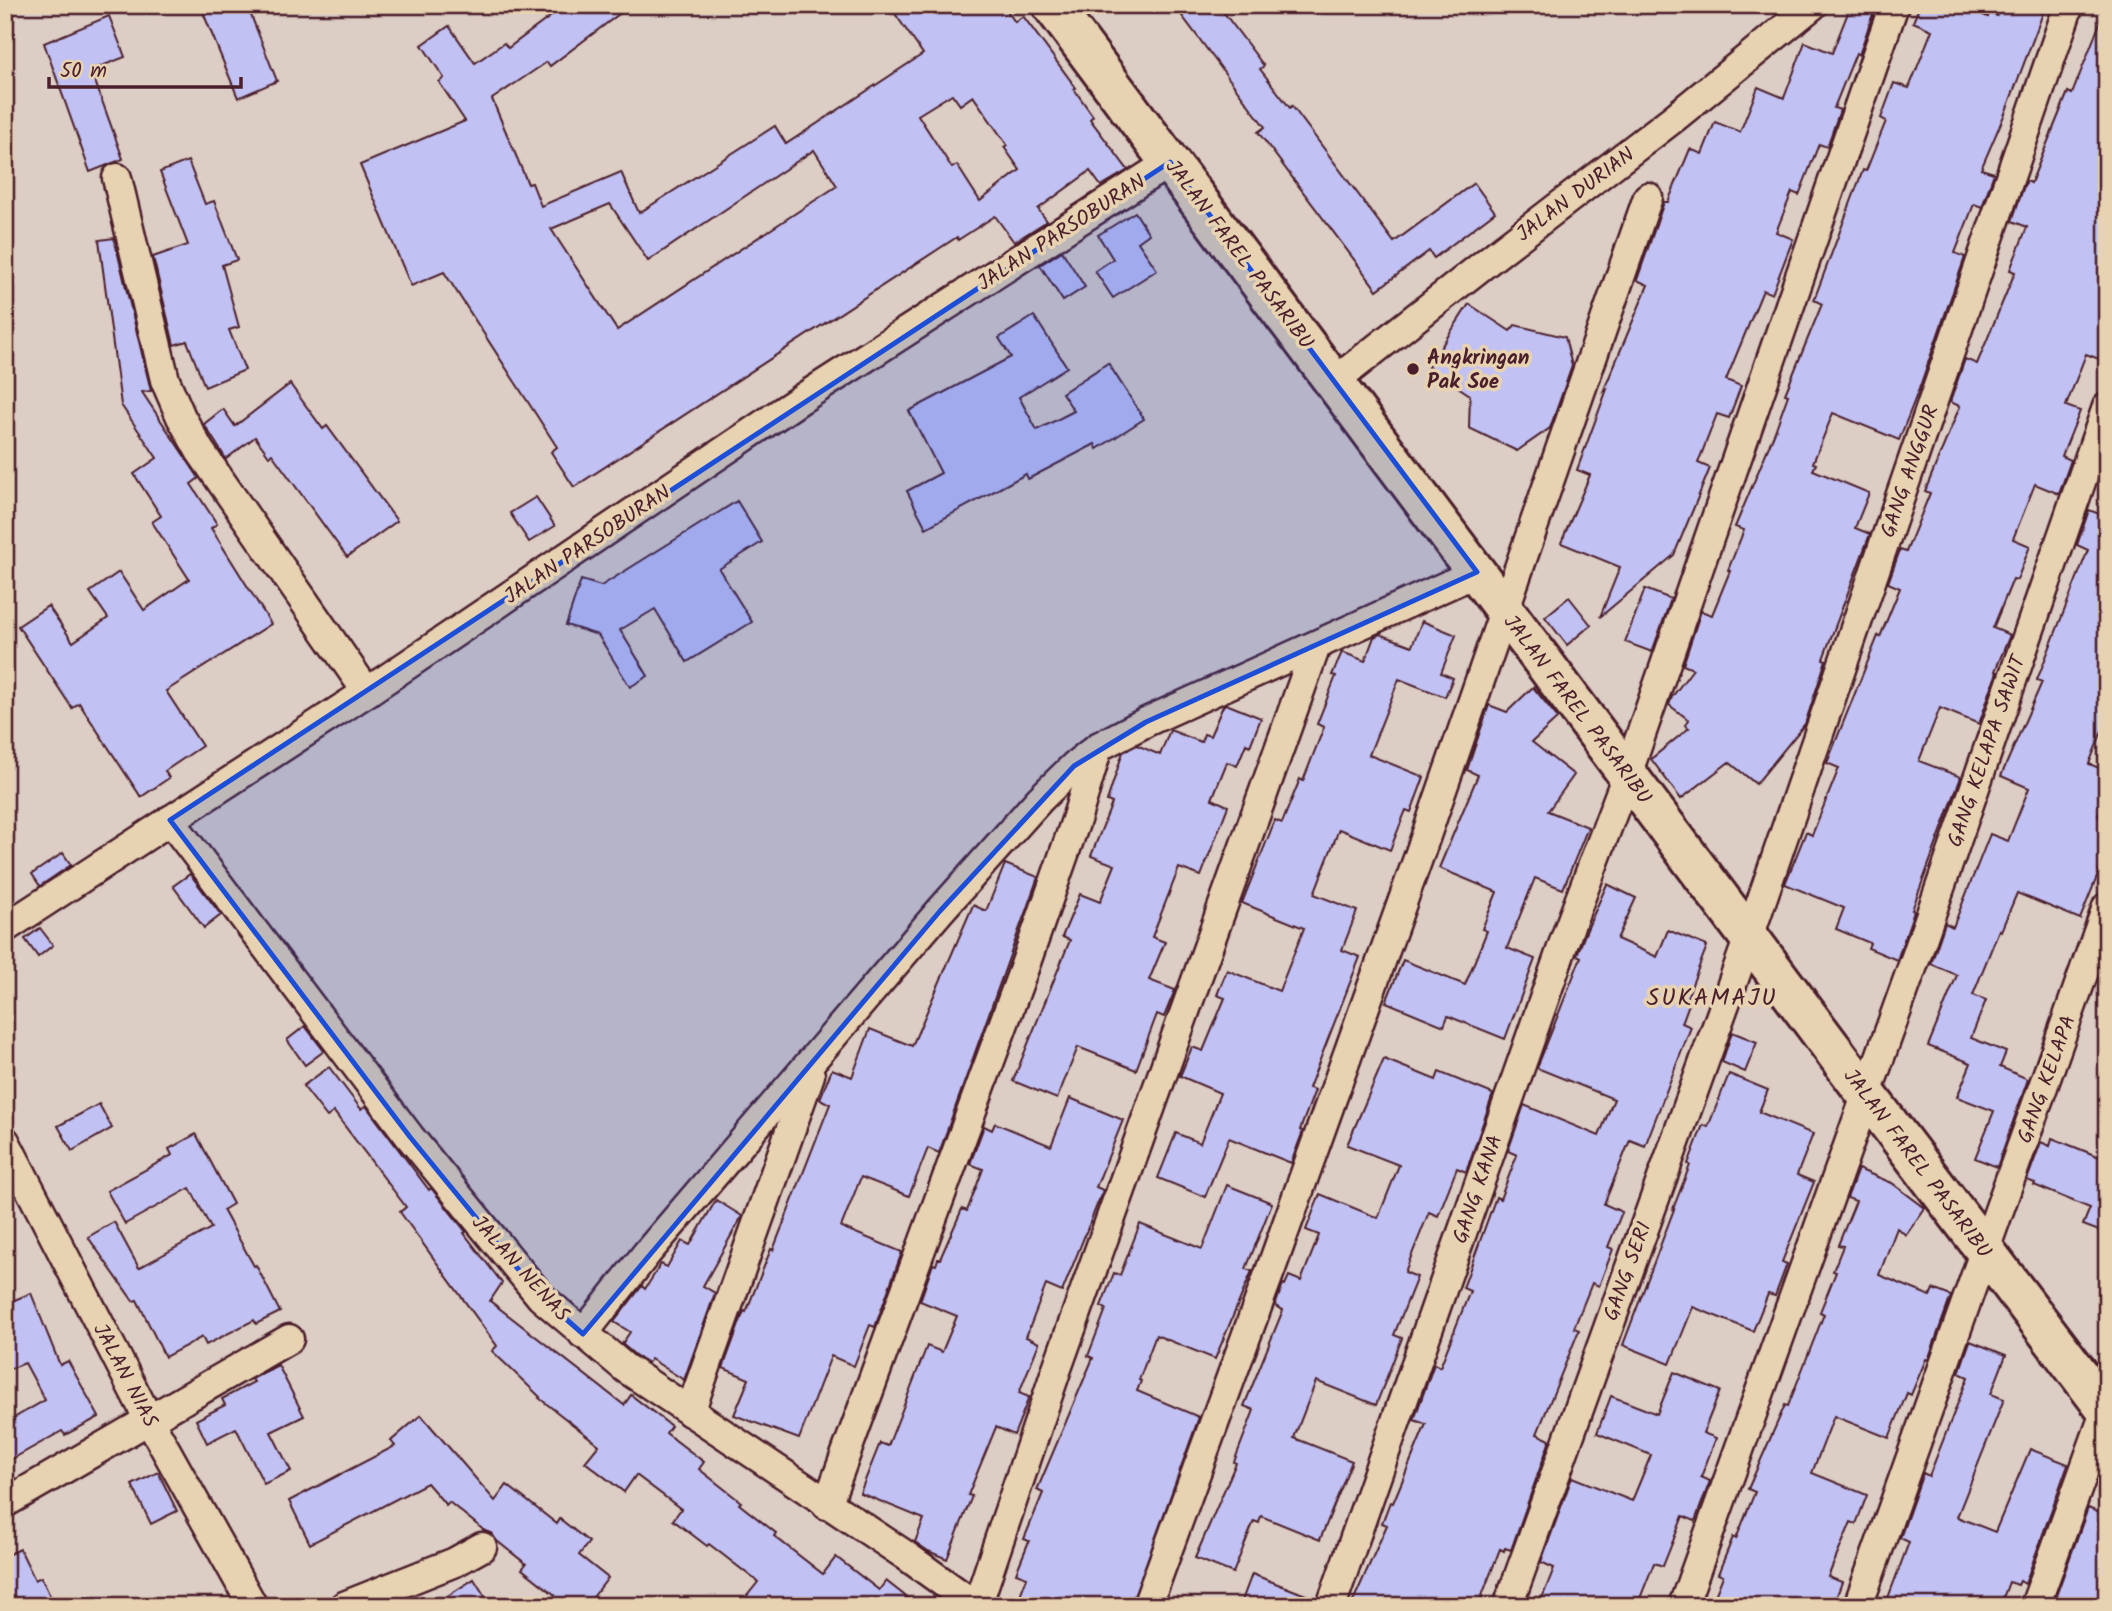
<svg xmlns="http://www.w3.org/2000/svg" width="2112" height="1611" font-family="Kalam,sans-serif">
<style>
.building{fill:#c1c1f3;stroke:#4a1f2b;stroke-width:2;fill-rule:evenodd}
.lines{fill:none;stroke-linecap:round;stroke-linejoin:round}
.street-casing{stroke:#4a1f2b;stroke-width:33}
.secondary-casing{stroke:#4a1f2b;stroke-width:44}
.street{stroke:#e7d2b1;stroke-width:28}
.secondary{stroke:#e7d2b1;stroke-width:38}
.marked{fill:#1d4ed8;fill-opacity:0.2;stroke:#1d4ed8;stroke-width:5;stroke-linejoin:round}
.poi-dot{fill:#4a1f2b;stroke:#e7d2b1;stroke-width:2.5}
.labels{text-anchor:middle;stroke-width:7;stroke-linejoin:round;paint-order:stroke}
.street-label{font-size:21px;fill:#4a1f2b;stroke:#e7d2b1}
.poi-label{font-size:21px;font-weight:bold;fill:#4a1f2b;stroke:#e7d2b1;text-anchor:start}
.quarter-label{font-size:24px;letter-spacing:2px;fill:#4a1f2b;stroke:#e7d2b1}
</style>
<rect width="100%" height="100%" fill="#dccdc5"/>
<filter id="ink" filterUnits="userSpaceOnUse"><feTurbulence type="fractalNoise" baseFrequency=".0143" numOctaves="2"/><feDisplacementMap in="SourceGraphic" scale="14" xChannelSelector="R" yChannelSelector="G"/><feConvolveMatrix kernelMatrix="1 2 1 2 8 2 1 2 1" color-interpolation-filters="sRGB"/></filter>
<g filter="url(#ink)">
<g class="building">
<polygon points="200,5 247,5 277,81 238,98"/>
<path d="M566,5H631L550,66L547,62L492,99L528,184L532,183L541,206L621,172L639,213L775,126L786,144L923,54L889,5H1003L1015,22L1023,16L1076,88L1074,89L1093,116L1090,119L1128,170L1101,186L1090,171L1038,209L1047,221L1014,242L995,216L958,240L957,237L574,487L551,452L557,447L444,272L411,286L360,165L465,121L439,82L444,78L422,45L449,26L475,63L504,43L508,48ZM952,94L960,105L973,96L1007,145L1004,147L1020,170L980,201L957,165L952,168L918,115ZM814,150L837,186L617,330L551,229L610,204L648,261Z"/>
<polygon points="1174,5 1218,5 1264,66 1260,69 1290,108 1292,106 1394,242 1474,183 1495,212 1434,258 1429,251 1377,290 1258,132 1265,127"/>
<polygon points="1851,5 1876,5 1859,55 1856,53 1834,108 1840,110 1827,147 1819,144 1799,195 1792,192 1776,232 1793,239 1772,294 1763,290 1726,380 1741,386 1729,418 1717,414 1698,463 1710,468 1694,507 1674,555 1600,617 1620,567 1561,543 1590,475 1577,470 1607,389 1603,392 1648,285 1637,280 1664,202 1668,202 1690,149 1702,154 1715,122 1740,132 1758,87 1784,98 1805,42 1832,53"/>
<polygon points="1920,5 1960,5 1988,17 1989,13 1997,16 2001,5 2046,5 2006,111 1981,169 1994,173 1982,207 1974,204 1955,253 1965,257 1919,389 1899,440 1833,413 1813,463 1816,464 1813,470 1869,493 1855,528 1870,534 1823,659 1826,660 1805,724 1756,784 1729,762 1681,799 1651,759 1689,728 1685,725 1689,720 1669,705 1672,697 1693,669 1683,665 1701,611 1712,615 1730,571 1728,570 1744,530 1735,527 1774,434 1788,395 1785,394 1822,304 1814,300 1863,170 1866,171 1886,121 1881,118 1894,83 1909,88 1932,30 1913,22"/>
<polygon points="2105,10 2107,362 2086,354 2066,406 2080,411 2062,456 2071,460 2059,494 2035,484 2013,539 2030,546 2017,580 2013,579 1993,628 2010,635 1995,671 1997,672 1979,724 1940,708 1919,761 1961,777 1912,910 1914,911 1897,960 1868,948 1870,943 1836,929 1844,908 1785,884 1806,832 1812,835 1839,768 1827,763 1878,636 1880,637 1900,588 1888,583 1900,550 1906,552 1930,493 1925,491 1960,406 1950,402 1965,359 1977,364 2015,272 2010,270 2027,227 2012,221 2024,186 2027,181 2031,183 2068,92 2072,94"/>
<polygon points="109,16 125,57 91,70 123,159 90,172 44,43"/>
<polygon points="188,161 205,204 214,201 237,260 222,265 239,327 229,330 245,370 205,387 187,341 174,345 153,257 188,245 160,172"/>
<polygon points="1135,212 1149,234 1138,242 1157,270 1113,298 1095,271 1113,259 1098,235"/>
<polygon points="114,238 151,391 142,392 199,478 191,484 217,524 211,528 271,624 166,691 202,746 165,771 169,778 141,797 79,703 72,708 18,626 48,606 73,642 108,618 90,592 119,572 144,610 189,579 152,522 161,516 134,474 157,458 121,405 99,240"/>
<polygon points="1062,251 1085,287 1063,301 1040,265"/>
<polygon points="1469,304 1510,331 1515,325 1565,337 1572,366 1550,428 1517,451 1469,428 1470,395 1428,367"/>
<polygon points="1034,316 1067,367 1019,397 1037,430 1074,411 1062,393 1108,363 1144,419 1097,449 1095,444 1028,479 1026,474 926,528 907,491 941,473 909,411 1011,357 999,338"/>
<polygon points="290,384 323,429 327,426 397,521 347,557 272,454 269,456 255,437 226,459 204,424 223,409 235,426"/>
<polygon points="536,497 555,526 529,542 510,513"/>
<polygon points="737,501 762,542 719,569 752,622 687,662 655,609 620,630 648,676 630,687 598,635 566,625 581,580 601,586"/>
<polygon points="2107,506 2107,718 2089,764 2107,771 2107,794 2098,816 2107,819 2107,852 2080,919 2017,893 2001,931 1999,930 1973,995 1986,1000 1971,1038 2006,1052 2000,1067 2028,1079 1997,1167 1975,1158 1994,1111 1957,1097 1971,1063 1928,1046 1957,975 1931,964 1945,923 1953,927 1990,834 2008,841 2029,788 2001,776 2042,682 2037,680 2088,550 2077,545 2089,510 2102,515"/>
<polygon points="1645,589 1671,599 1652,652 1625,642"/>
<polygon points="1569,597 1591,625 1567,645 1545,617"/>
<polygon points="1422,621 1456,635 1441,673 1453,678 1445,697 1399,679 1369,755 1424,777 1411,812 1406,810 1390,850 1339,829 1314,894 1357,911 1342,950 1360,957 1309,1088 1315,1090 1300,1130 1303,1131 1291,1163 1229,1138 1205,1197 1158,1178 1176,1133 1200,1143 1220,1093 1180,1076 1192,1047 1203,1051 1225,998 1217,995 1227,970 1279,991 1304,928 1242,903 1275,820 1282,823 1300,779 1303,781 1324,727 1317,724 1336,676 1332,675 1342,652 1365,661 1374,637 1380,634 1412,646"/>
<polygon points="1533,687 1558,718 1532,742 1574,775 1548,811 1588,827 1563,889 1535,878 1507,948 1535,959 1505,1039 1448,1016 1444,1026 1386,1002 1403,960 1465,985 1487,931 1482,929 1497,892 1439,868 1478,775 1467,770 1489,705 1507,712"/>
<polygon points="1226,704 1261,718 1250,746 1246,744 1237,766 1227,762 1212,799 1228,806 1201,876 1179,868 1152,937 1165,942 1149,980 1175,990 1164,1017 1157,1014 1136,1070 1078,1047 1057,1099 1013,1081 1070,940 1062,937 1080,894 1100,902 1115,865 1091,856 1112,803 1107,801 1123,752 1137,745 1160,755 1170,730 1201,742 1204,734 1210,736 1223,706"/>
<polygon points="63,853 71,865 40,886 32,874"/>
<polygon points="1005,864 1038,877 939,1153 928,1148 909,1196 861,1177 841,1227 902,1252 875,1327 870,1325 854,1366 831,1356 799,1439 734,1415 749,1379 723,1368 744,1311 746,1312 771,1249 773,1250 830,1104 820,1099 832,1069 852,1077 870,1029 912,1046 973,905 986,911"/>
<polygon points="190,874 221,915 204,928 173,886"/>
<polygon points="1607,884 1636,898 1617,939 1657,957 1668,930 1707,946 1686,1000 1690,1001 1682,1023 1691,1027 1645,1146 1630,1140 1604,1204 1622,1212 1608,1247 1613,1249 1599,1286 1592,1283 1574,1328 1579,1330 1537,1434 1550,1440 1511,1550 1505,1548 1504,1551 1500,1549 1478,1606 1351,1606 1387,1525 1382,1523 1390,1502 1393,1503 1426,1424 1414,1420 1434,1364 1440,1367 1470,1291 1463,1288 1496,1197 1500,1199 1517,1155 1508,1151 1524,1105 1599,1136 1614,1099 1537,1068 1581,957 1577,955 1585,934"/>
<polygon points="40,928 53,945 38,957 25,939"/>
<polygon points="305,1026 324,1051 305,1065 287,1040"/>
<polygon points="1732,1032 1757,1042 1745,1072 1722,1062"/>
<polygon points="1384,1059 1436,1080 1439,1072 1493,1094 1466,1172 1457,1168 1438,1216 1429,1212 1405,1272 1417,1277 1394,1335 1402,1338 1376,1405 1316,1381 1294,1438 1352,1461 1320,1540 1261,1516 1259,1523 1254,1521 1233,1573 1195,1558 1236,1463 1234,1462 1254,1410 1244,1406 1283,1310 1275,1306 1283,1284 1285,1285 1289,1276 1301,1281 1319,1235 1306,1230 1320,1194 1378,1218 1399,1165 1347,1145"/>
<polygon points="329,1067 361,1109 366,1106 429,1190 431,1188 466,1232 464,1233 502,1283 490,1301 624,1405 631,1395 671,1426 666,1433 704,1462 699,1469 741,1502 739,1504 776,1533 774,1536 823,1574 836,1557 879,1590 886,1581 918,1606 739,1606 758,1582 709,1544 707,1546 673,1520 681,1509 636,1475 624,1492 585,1462 599,1445 539,1398 540,1397 492,1351 497,1346 400,1212 406,1207 334,1112 327,1117 303,1086"/>
<polygon points="1729,1074 1768,1090 1759,1112 1813,1134 1797,1175 1814,1182 1782,1262 1787,1264 1775,1296 1768,1294 1753,1331 1693,1307 1670,1364 1623,1345 1674,1209 1673,1209 1690,1165 1688,1164 1703,1125 1708,1127"/>
<polygon points="1070,1098 1123,1120 1096,1187 1103,1190 1062,1292 1046,1285 1026,1337 1039,1343 1019,1393 1029,1397 1014,1435 996,1427 968,1495 972,1496 947,1559 928,1551 915,1542 924,1519 860,1493 880,1443 888,1446 927,1346 942,1352 957,1316 920,1301 933,1264 936,1265 938,1259 940,1259 962,1209 967,1211 983,1169 970,1164 984,1126 992,1130 995,1123 1051,1146"/>
<polygon points="99,1104 112,1128 72,1151 58,1126"/>
<polygon points="196,1134 233,1204 223,1210 254,1266 256,1265 280,1312 256,1324 254,1320 206,1345 202,1337 165,1357 137,1300 133,1301 88,1237 114,1222 139,1268 211,1228 190,1188 125,1224 107,1191 172,1155 169,1149"/>
<polygon points="2052,1138 2107,1160 2107,1234 2083,1225 2090,1208 2034,1185 2035,1183 2027,1180 2041,1142 2050,1146"/>
<polygon points="1858,1169 1892,1183 1925,1208 1906,1235 1897,1228 1879,1275 1930,1296 1933,1289 1951,1296 1928,1360 1926,1359 1911,1395 1907,1393 1889,1438 1834,1416 1812,1473 1867,1495 1856,1524 1851,1522 1828,1577 1842,1582 1833,1606 1711,1606 1723,1576 1718,1574 1733,1537 1736,1539 1755,1492 1748,1489 1785,1405 1788,1406 1824,1314 1820,1312 1836,1272 1833,1271 1843,1246 1838,1245 1856,1201 1847,1198"/>
<polygon points="1227,1185 1272,1203 1246,1269 1252,1271 1215,1359 1156,1335 1139,1380 1141,1381 1137,1391 1199,1417 1131,1606 1016,1606 1027,1577 1016,1573 1029,1541 1024,1539 1043,1493 1037,1490 1093,1358 1088,1356 1106,1309 1101,1306 1114,1273 1120,1275 1140,1224 1202,1249"/>
<polygon points="716,1200 742,1216 703,1286 715,1293 684,1380 651,1359 648,1363 635,1355 622,1344 630,1332 614,1322 642,1286 645,1289 661,1264 667,1267 682,1241 690,1245"/>
<polygon points="31,1293 60,1365 68,1361 99,1417 65,1435 62,1431 5,1463 5,1423 45,1400 25,1363 5,1371 5,1304"/>
<polygon points="1970,1341 2006,1355 1991,1394 2004,1399 1957,1517 1995,1532 2030,1449 2068,1464 2025,1584 2020,1581 2018,1585 2009,1582 2000,1606 1885,1606 1909,1542 1900,1538 1923,1473 1929,1476 1968,1377 1959,1373"/>
<polygon points="278,1365 304,1416 271,1432 291,1471 264,1484 236,1428 207,1443 196,1420 225,1405 222,1399 254,1382 252,1379"/>
<polygon points="1674,1372 1720,1391 1703,1433 1716,1438 1701,1477 1710,1481 1695,1521 1683,1516 1663,1566 1654,1563 1637,1606 1539,1606 1554,1568 1541,1562 1572,1477 1632,1501 1651,1455 1597,1433 1611,1396 1657,1414"/>
<polygon points="421,1415 495,1501 507,1485 557,1524 560,1519 589,1542 579,1555 608,1578 586,1606 547,1606 555,1595 522,1569 526,1564 497,1541 491,1533 485,1531 449,1502 446,1505 427,1483 310,1544 289,1501 395,1446 391,1441"/>
<polygon points="158,1472 177,1511 151,1524 132,1485"/>
<polygon points="2088,1508 2107,1516 2107,1606 2081,1606 2056,1596"/>
<polygon points="20,1549 35,1580 41,1577 55,1606 5,1606 5,1556"/>
<polygon points="1252,1574 1316,1599 1315,1606 1240,1606"/>
<polygon points="474,1579 491,1606 432,1606"/>
</g>
<g class="lines">
<g class="street-casing">
<g id="street">
<polyline points="117,178 165,380 181,417 200,451 367,692"/>
<polyline points="1335,381 1502,250 1674,118 1813,5"/>
<polyline points="170,820 410,1137 541,1297 625,1368 905,1555 976,1606"/>
<polyline points="5,928 367,692 801,399 1170,162"/>
<polyline points="5,1141 148,1418 253,1606"/>
<polyline points="583,1334 647,1253 940,911 1040,799 1074,766 1098,747 1146,722 1477,572"/>
<polyline points="690,1412 810,1075"/>
<polyline points="5,1503 289,1339"/>
<polyline points="827,1505 1023,971 1076,820 1098,747"/>
<polyline points="344,1606 455,1562 482,1547"/>
<polyline points="977,1606 1056,1371 1316,646"/>
<polyline points="1147,1606 1272,1266 1421,850 1648,197"/>
<polyline points="1331,1606 1569,928 1627,775 1894,5"/>
<polyline points="1508,1606 1749,937 2069,5"/>
<polyline points="1683,1606 1917,954 2107,407"/>
<polyline points="1858,1606 2107,907"/>
<polyline points="2035,1606 2107,1407"/>
</g>
</g>
<g class="secondary-casing">
<polyline id="secondary" points="1052,5 1867,1095 2107,1411"/>
</g>
<use href="#street" class="street"/>
<use href="#secondary" class="secondary"/>
</g>
</g>
<path class="marked" d="M1170,162L1477,572L1146,722L1074,766L940,911L583,1334L541,1297L410,1137L170,820Z"/>
<circle class="poi-dot" cx="1413" cy="369" r="7"/>
<g class="labels">
<g class="street-label">
<text transform="translate(1575 194) rotate(-37)" y="7">JALAN DURIAN</text>
<text transform="translate(1061 232) rotate(-33)" y="7">JALAN PARSOBURAN</text>
<text transform="translate(1240 254) rotate(53)" y="7">JALAN FAREL PASARIBU</text>
<text transform="translate(1909 471) rotate(-71)" y="7">GANG ANGGUR</text>
<text transform="translate(587 544) rotate(-34)" y="7">JALAN PARSOBURAN</text>
<text transform="translate(1578 709) rotate(53)" y="7">JALAN FAREL PASARIBU</text>
<text transform="translate(1986 751) rotate(-71)" y="7">GANG KELAPA SAWIT</text>
<text transform="translate(2046 1079) rotate(-70)" y="7">GANG KELAPA</text>
<text transform="translate(1918 1163) rotate(53)" y="7">JALAN FAREL PASARIBU</text>
<text transform="translate(1477 1189) rotate(-71)" y="7">GANG KANA</text>
<text transform="translate(521 1268) rotate(48)" y="7">JALAN NENAS</text>
<text transform="translate(1627 1271) rotate(-70)" y="7">GANG SERI</text>
<text transform="translate(126 1375) rotate(62)" y="7">JALAN NIAS</text>
</g>
<g class="poi-label">
<text x="1427" y="364">Angkringan<tspan x="1427" dy="24">Pak Soe</tspan></text>
</g>
<g class="quarter-label">
<text x="1712" y="1005">SUKAMAJU</text>
</g>
</g>
<rect width="2112" height="1611" fill="none" stroke="#e7d2b1" stroke-width="28"/>
<rect x="14" y="14" width="2084" height="1583" fill="none" stroke="#4a1f2b" stroke-width="2.5" filter="url(#ink)"/>
<path d="M49 77v10h192v-10" fill="none" stroke="#4a1f2b" stroke-width="3.5"/>
<text x="60" y="77" font-size="21" fill="#4a1f2b" stroke="#e7d2b1" stroke-width="5" paint-order="stroke">50 m</text>
</svg>
